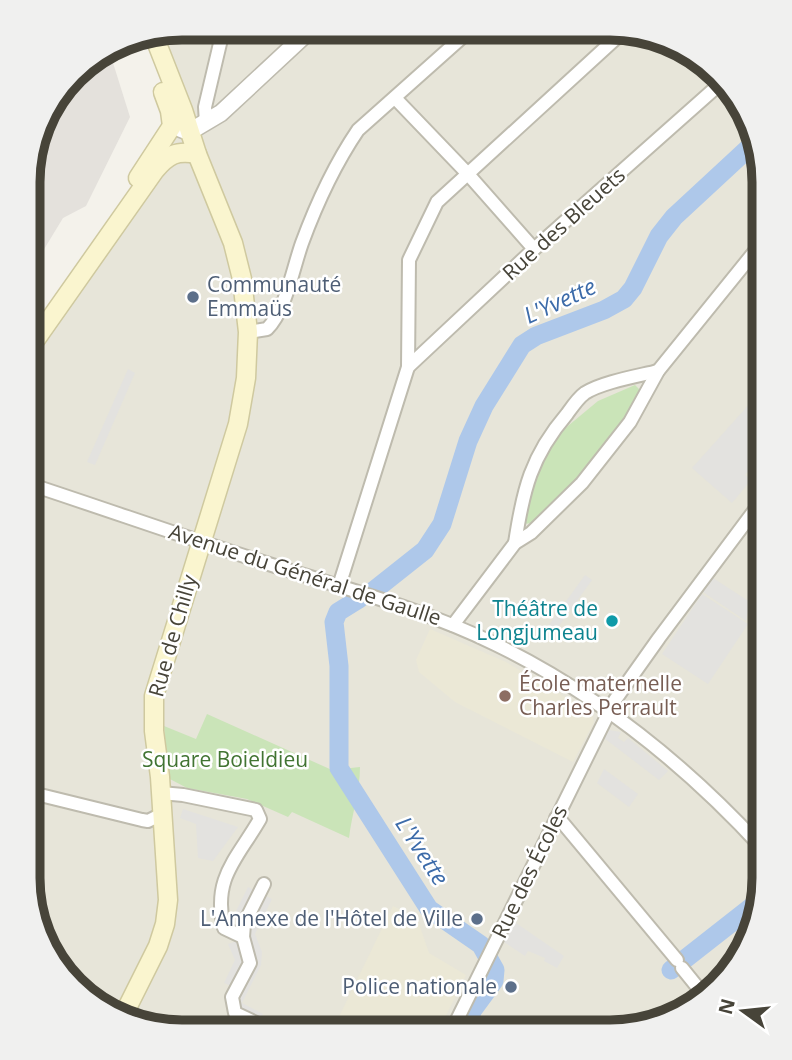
<svg xmlns="http://www.w3.org/2000/svg" width="792" height="1060" font-family="'Open Sans',sans-serif">
<style>
.residential{fill:#e7e5d9}
.industrial{fill:#e4e1dc}
.education{fill:#ebe8d6}
.green{fill:#cae4b8}
.parking{fill:#e3e2df}
.lines{fill:none;stroke-linecap:round;stroke-linejoin:round}
.river{stroke:#aec8ea;stroke-width:19}
.minor-casing{stroke:#bebbae;stroke-width:16}
.tertiary-casing{stroke:#bebbae;stroke-width:19}
.secondary-casing{stroke:#cfc99f;stroke-width:21}
.minor{stroke:#fff;stroke-width:12}
.tertiary{stroke:#fff;stroke-width:16}
.secondary{stroke:#faf5cf;stroke-width:18}
.service-dot{fill:#5c6f8a;stroke:#fff;stroke-width:2.5}
.culture-dot{fill:#0f9aa8;stroke:#fff;stroke-width:2.5}
.education-dot{fill:#8d6e63;stroke:#fff;stroke-width:2.5}
.labels{text-anchor:middle;stroke-width:5;stroke-linejoin:round;paint-order:stroke}
.street-label{font-size:21px;fill:#474439;stroke:#fff}
.service-label{font-size:21px;fill:#4e5e75;stroke:#fff;text-anchor:end}
.culture-label{font-size:21px;fill:#0d838f;stroke:#fff;text-anchor:end}
.education-label{font-size:21px;fill:#785e54;stroke:#fff;text-anchor:start}
.park-label{font-size:21px;fill:#417432;stroke:#fff}
.water-label{font-size:23px;font-style:italic;fill:#3c6ba9;stroke:#fff}
.rim{fill:none;stroke:#474439;stroke-width:9}
</style>
<rect width="100%" height="100%" fill="#f4f2eb"/>
<polygon class="residential" points="630,29 696,54 748,114 764,182 764,888 738,964 678,1016 610,1032 163,1031 96,1006 44,946 28,878 29,353 177,134 174,99 149,36"/>
<polygon class="industrial" points="109,50 130,117 86,206 63,218 29,274 29,162 49,106 81,66"/>
<g class="education">
<polygon points="430,629 506,662 592,713 594,722 573,762 455,702 419,672 416,660"/>
<polygon points="393,906 417,918 429,953 466,975 438,1032 332,1031"/>
</g>
<g class="green">
<path d="M635,385L641,391C624,424 562,520 525,524L526,497L551,440L598,401Z"/>
<path d="M207,714L332,770L360,767C360,791 352,813 349,838L292,812L288,817L247,799L187,788L168,778L164,726L196,739Z"/>
</g>
<g class="parking">
<polygon points="128,369 135,373 95,465 87,462"/>
<polygon points="762,390 764,392 764,453 745,475 751,480 732,503 692,468"/>
<polygon points="585,575 592,580 551,637 544,632"/>
<polygon points="713,578 750,602 746,621 703,592"/>
<polygon points="702,594 748,624 708,684 662,654"/>
<polygon points="609,730 621,732 618,738 624,742 628,738 668,771 659,780 604,738"/>
<polygon points="604,769 638,794 629,807 597,783"/>
<polygon points="183,809 238,827 213,861 198,858 196,824 180,818"/>
<polygon points="248,887 272,899 255,934 262,952 261,965 242,1003 263,1014 260,1021 243,1013 231,986 224,983 235,960 228,944 237,941 241,919 234,915"/>
<polygon points="513,921 564,956 557,968 544,961 545,958 528,951 525,956 504,942"/>
</g>
<g class="lines">
<g class="river">
<polyline points="372,592 425,550 442,524 468,441 484,406 522,345 536,336 604,310 624,299 633,288 659,236 674,217 755,142"/>
<polyline points="359,599 338,612 334,622 339,666 339,768 429,909 481,945 495,970 494,981 472,1011 468,1032"/>
<polyline points="671,970 759,901"/>
</g>
<g class="minor-casing">
<g id="minor">
<polyline points="395,98 467,173 534,249"/>
<polyline points="206,123 205,107 222,35"/>
<path d="M248,332L267,329C286,310 293,268 302,243C316,205 335,164 358,130L468,32"/>
<polyline points="408,367 534,249 721,83"/>
<path d="M29,484C111,511 193,540 275,566C350,590 425,610 495,644C598,694 687,766 764,850"/>
<path d="M515,543C523,490 531,456 567,414C572,407 578,398 585,393C602,382 638,376 658,371"/>
<polyline points="339,586 408,367 409,260 437,202 626,29"/>
<polyline points="453,625 515,543 531,533 582,483 630,422 658,371 764,240"/>
<polyline points="28,792 142,820 148,821 162,814"/>
<path d="M161,793L183,795L256,810L260,819C237,859 212,878 224,928L243,937L250,963L232,997L235,1013L273,1031"/>
<polyline points="556,818 562,822 677,960"/>
<polyline points="243,937 244,924 264,884"/>
<polyline points="682,968 703,994"/>
<polyline points="451,1032 615,700 659,638 754,511"/>
</g>
</g>
<g class="tertiary-casing">
<g id="tertiary">
<polyline points="181,129 189,132 221,113 306,34"/>
<polyline points="85,993 123,1015"/>
</g>
</g>
<g class="secondary-casing">
<g id="secondary">
<polyline points="138,178 172,126 170,111 163,92"/>
<path d="M29,349L155,170C168,155 176,150 197,154"/>
<polyline points="123,1016 158,946 165,924 168,900 160,777 154,731 154,696 238,424 246,378 248,332 242,279 233,243 197,154 183,110 154,36"/>
</g>
</g>
<use href="#minor" class="minor"/>
<use href="#tertiary" class="tertiary"/>
<use href="#secondary" class="secondary"/>
</g>
<g class="service-dot">
<circle cx="193" cy="297" r="7"/>
<circle cx="477" cy="919" r="7"/>
<circle cx="511" cy="987" r="7"/>
</g>
<circle class="culture-dot" cx="612" cy="621" r="7"/>
<circle class="education-dot" cx="505" cy="696" r="7"/>
<g class="labels">
<g class="street-label">
<text transform="translate(564 224) rotate(-42)" y="7">Rue des Bleuets</text>
<text transform="translate(305 575) rotate(18)" y="7">Avenue du Général de Gaulle</text>
<text transform="translate(173 636) rotate(-74)" y="7">Rue de Chilly</text>
<text transform="translate(530 872) rotate(-64)" y="7">Rue des Écoles</text>
</g>
<g class="service-label">
<text x="207" y="292" text-anchor="start">Communauté<tspan x="207" dy="24">Emmaüs</tspan></text>
<text x="463" y="926">L'Annexe de l'Hôtel de Ville</text>
<text x="497" y="994">Police nationale</text>
</g>
<g class="culture-label">
<text x="598" y="616">Théâtre de<tspan x="598" dy="24">Longjumeau</tspan></text>
</g>
<g class="education-label">
<text x="519" y="691">École maternelle<tspan x="519" dy="24">Charles Perrault</tspan></text>
</g>
<g class="park-label">
<text x="225" y="767">Square Boieldieu</text>
</g>
<g class="water-label">
<text transform="translate(560 301) rotate(-25)" y="8">L'Yvette</text>
<text transform="translate(422 851) rotate(57)" y="8">L'Yvette</text>
</g>
</g>
<path d="M0 0H792V1060H0ZM182 40H610A142 142 0 0 1 752 182V878A142 142 0 0 1 610 1020H182A142 142 0 0 1 40 878V182A142 142 0 0 1 182 40Z" fill="#f0f0ef" fill-rule="evenodd"/>
<path class="rim" d="M182 40H610A142 142 0 0 1 752 182V878A142 142 0 0 1 610 1020H182A142 142 0 0 1 40 878V182A142 142 0 0 1 182 40Z"/>
<g transform="translate(743 1011) rotate(285)" stroke="#ffffff" stroke-width="5" paint-order="stroke">
<path d="M0-5L12 26L0 18L-12 26Z" fill="#474439"/>
<text y="-10" font-size="19" font-weight="bold" text-anchor="middle" fill="#474439">N</text>
</g>
</svg>
